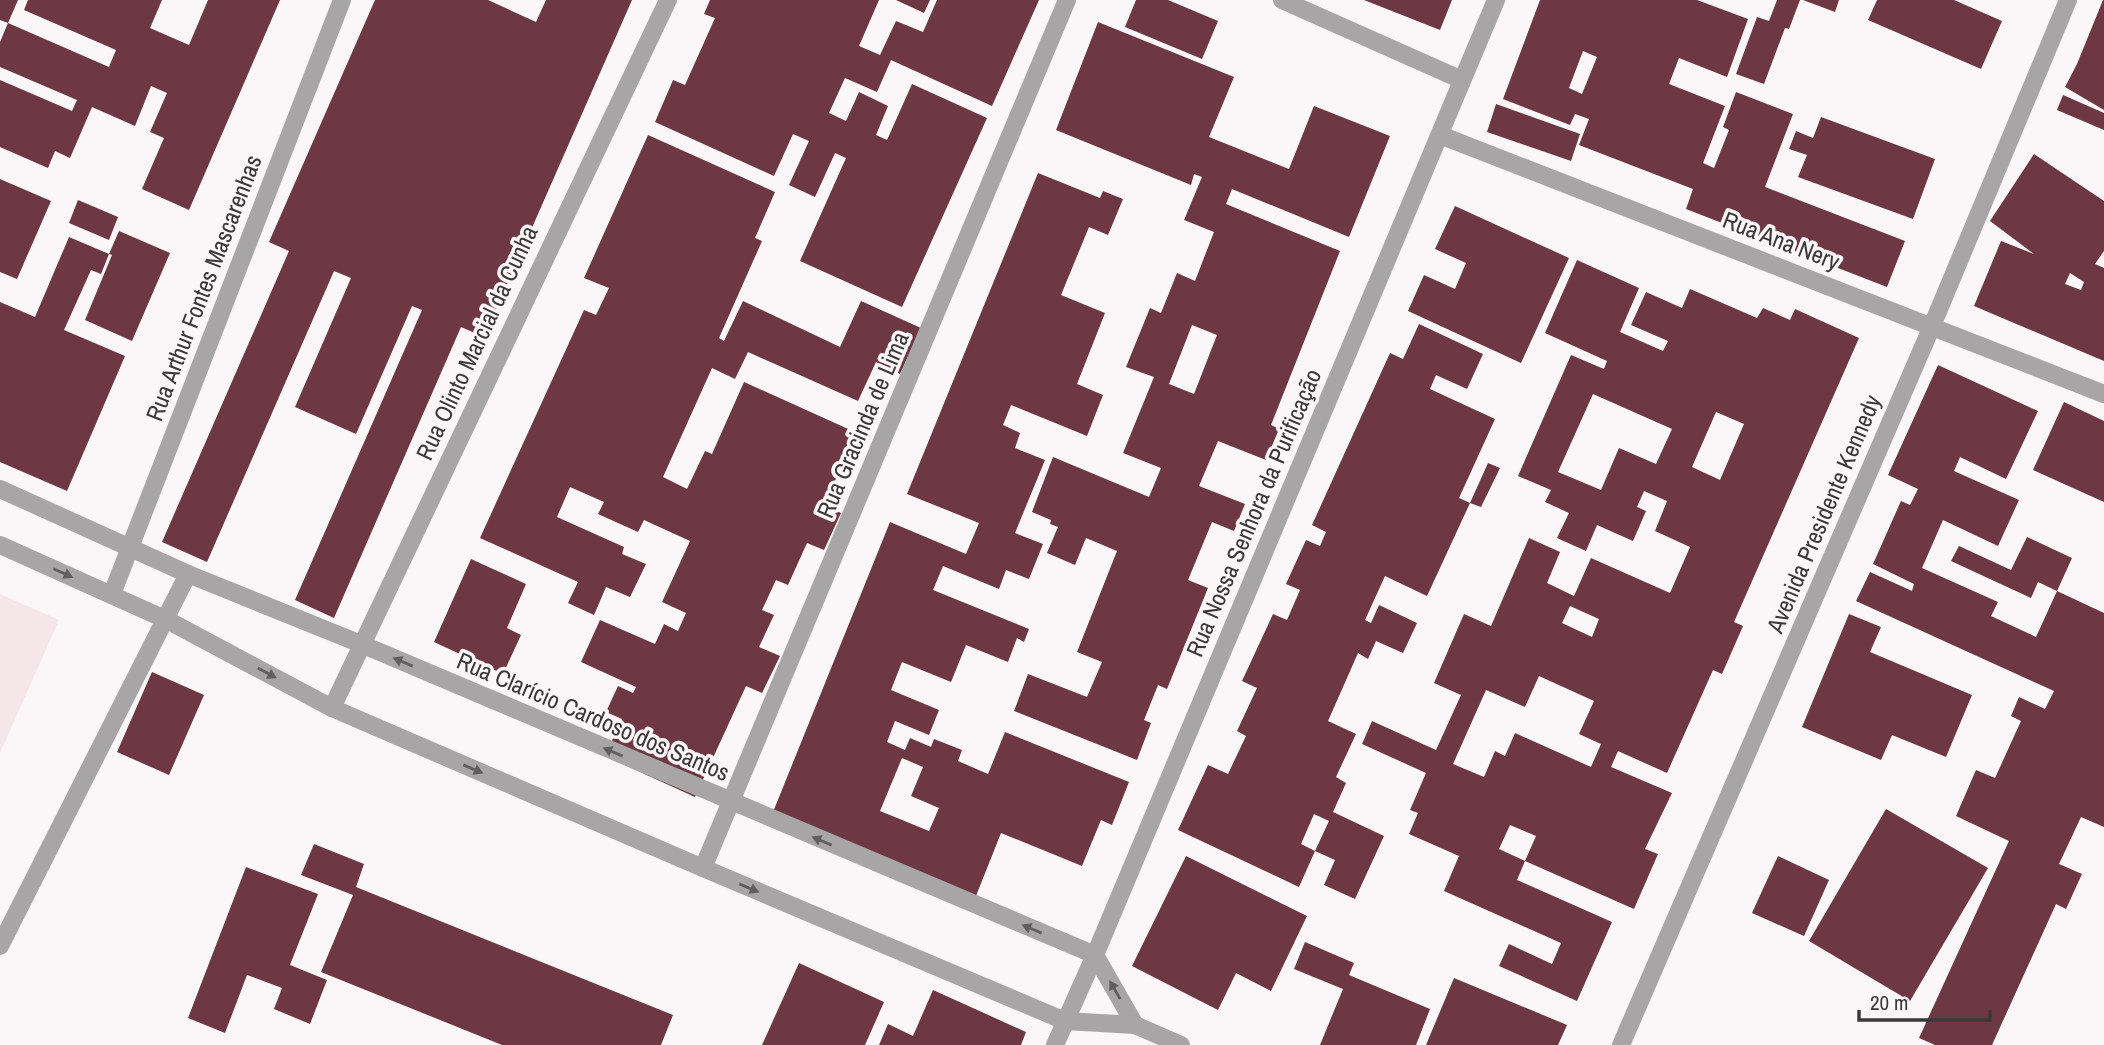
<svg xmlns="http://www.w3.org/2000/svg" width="2104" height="1045" font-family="'Archivo Narrow',sans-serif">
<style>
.built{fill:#f5e7e9}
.building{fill:#6d3844;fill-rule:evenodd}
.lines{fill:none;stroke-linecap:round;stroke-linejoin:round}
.street{stroke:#a7a5a5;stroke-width:18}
.oneway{fill:#605e5f}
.labels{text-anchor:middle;stroke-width:7;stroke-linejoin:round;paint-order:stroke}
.street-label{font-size:24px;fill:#3a3839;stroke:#fbf7f8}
</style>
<rect width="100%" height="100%" fill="#fbf7f8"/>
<polygon class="built" points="0,594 59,620 0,753"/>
<g class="building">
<polygon points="0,0 18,0 8,23 0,20"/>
<polygon points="28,0 162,0 150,28 189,45 208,0 280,0 189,210 142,189 164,138 150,132 167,93 151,86 135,126 92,107 70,158 55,151 48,168 0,147 0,80 72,111 77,100 0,67 0,42 8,23 109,67 116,50 24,10"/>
<polygon points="375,0 488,0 536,22 546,0 632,0 484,337 461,327 334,618 295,600 422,310 412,306 356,434 295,407 351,278 334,271 207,562 162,542 289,251 269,242"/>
<polygon points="710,0 879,0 859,46 880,55 896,21 923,32 937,0 1039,0 992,106 891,60 877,92 845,78 829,113 846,121 859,92 888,106 876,135 887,140 912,84 987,118 902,307 800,261 846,158 835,153 815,197 789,185 809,141 793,134 774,176 655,122 673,80 685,85 715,18 704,14"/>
<polygon points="896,0 930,0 924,13"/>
<polygon points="1136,0 1168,0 1218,21 1202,59 1125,27"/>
<polygon points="1364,0 1452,0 1440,30"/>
<path d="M1540,0H1697L1748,19L1727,77L1679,58L1669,84L1725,106L1703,163L1714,168L1729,130L1723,127L1736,92L1793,114L1765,187L1905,241L1887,287L1686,209L1693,189L1579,145L1589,119L1575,114L1570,125L1503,99ZM1583,51L1597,57L1582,94L1569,88Z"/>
<polygon points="1777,0 1800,0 1789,29 1785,28 1764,84 1736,74 1757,17 1769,21"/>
<polygon points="1803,0 1839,0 1835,12"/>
<polygon points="1877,0 1954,0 2002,21 1981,69 1868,20"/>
<polygon points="2103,0 2104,0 2104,110 2065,87 2077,64"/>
<path d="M1098,22L1234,77L1209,137L1289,169L1314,106L1390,136L1349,237L1232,189L1226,204L1340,251L1271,425L1279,429L1266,460L1218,441L1199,486L1245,504L1234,531L1212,522L1188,580L1208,588L1167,689L1158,685L1144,720L1151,723L1137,760L1014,711L1028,674L1087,697L1102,662L1077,652L1117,551L1086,538L1075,565L1047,553L1058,527L1050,524L1051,520L1032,512L1053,457L1149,497L1161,468L1123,453L1154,377L1126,367L1150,308L1161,313L1177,273L1195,281L1214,232L1184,220L1202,177L1194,174L1191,185L1056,130ZM1192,325L1217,335L1194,394L1169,384Z"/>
<polygon points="2063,95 2104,113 2104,130 2057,110"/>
<polygon points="1496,104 1580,134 1571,161 1487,132"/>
<polygon points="1821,117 1935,159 1913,219 1798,177 1807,155 1789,149 1796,131 1813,138"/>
<polygon points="648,135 775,192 755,238 762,241 719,338 724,341 743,301 840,347 861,301 921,328 900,374 876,362 858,401 748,352 735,379 712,368 663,477 687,489 705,451 712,454 744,382 857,433 824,505 841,513 824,550 807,543 788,585 776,580 762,610 774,615 759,647 780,656 762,693 746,686 695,797 605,756 622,719 606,712 618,686 633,693 636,687 581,662 600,620 655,644 664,624 678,631 686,613 662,602 690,541 644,520 638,532 598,514 604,502 570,487 557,517 624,547 622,554 646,564 630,597 606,587 594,615 568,603 578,582 480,538 584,310 596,315 609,288 584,278"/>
<path d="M2034,154L2104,201V251L2095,264L2104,268V361L1974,306L2001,241L2034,254L1990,221ZM2070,273L2084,282L2081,290L2065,284Z"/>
<path d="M1038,173L1100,198L1103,191L1123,199L1108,235L1089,227L1061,295L1105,313L1077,384L1103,395L1087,436L1011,405L1003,425L1020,433L1015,448L1045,460L1015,533L1043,544L1029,579L1006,570L999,589L943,566L933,590L1029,629L1024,642L1017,638L1008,662L966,645L951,682L902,662L891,690L939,710L929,735L895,721L887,742L905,750L910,738L931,747L934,739L962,750L958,761L988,774L1005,732L1129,782L1112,825L1101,820L1082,866L1001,833L972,906L769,822L890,522L966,554L979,523L907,494ZM902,758L923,767L911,796L939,808L929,831L880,811Z"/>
<polygon points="0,179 51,201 17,279 0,272"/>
<polygon points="78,200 118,217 109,240 69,223"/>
<polygon points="1455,206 1569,258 1521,363 1408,311 1424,275 1455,289 1466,263 1435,249"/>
<polygon points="119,231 170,253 132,341 85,320 112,255 109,254 101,274 91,270 64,330 125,356 67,491 0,462 0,302 35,317 69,237 109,254"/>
<path d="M1577,260L1639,288L1620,332L1663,351L1668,341L1631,325L1646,292L1682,308L1690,289L1757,318L1763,308L1790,320L1795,309L1859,338L1734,622L1743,626L1722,674L1713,670L1667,773L1618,751L1611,767L1672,793L1645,849L1658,854L1634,909L1525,861L1536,836L1510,825L1499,849L1525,861L1517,880L1612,922L1577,1001L1499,966L1509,944L1552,964L1561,943L1444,891L1459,856L1409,834L1418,813L1410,810L1426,773L1362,744L1372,721L1436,750L1461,695L1434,683L1464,614L1491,626L1529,538L1560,552L1547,583L1574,596L1591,558L1670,593L1690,547L1655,531L1667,501L1644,491L1637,507L1646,511L1633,541L1597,525L1586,551L1557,538L1569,513L1545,502L1551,490L1518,476L1571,355L1604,369L1607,361L1545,333ZM1593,394L1672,429L1656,464L1619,448L1601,490L1558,472ZM1716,412L1744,424L1720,480L1692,467ZM1570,606L1599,619L1592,637L1562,623ZM1539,676L1594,701L1579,734L1601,744L1591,767L1515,733L1505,756L1495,751L1484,777L1453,764L1486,690L1525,707Z"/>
<path d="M1419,324L1483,354L1467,389L1436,375L1430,389L1495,419L1459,498L1470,503L1427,596L1385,576L1365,620L1371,623L1379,605L1417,623L1403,653L1376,641L1368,659L1358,653L1328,721L1356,734L1336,777L1346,783L1333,812L1384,836L1355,899L1324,885L1335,860L1315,851L1299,887L1178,830L1208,765L1228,774L1246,736L1237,731L1257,688L1242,681L1273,614L1287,620L1300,590L1286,584L1306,540L1320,546L1326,532L1312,525L1390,353L1403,359ZM1314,814L1329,821L1315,851L1301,844Z"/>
<polygon points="1938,365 2038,411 2006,479 1960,457 1954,471 2019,500 1998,546 1943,520 1922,568 1998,602 1991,616 2036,637 2057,591 2104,613 2104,827 2081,817 2059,864 2082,874 2066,909 2056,904 1992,1045 1935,1045 1919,1038 2009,841 1956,816 1976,770 1995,778 2021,721 2011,716 2019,697 2045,709 2054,691 1856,601 1870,572 1912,591 1914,584 1873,564 1901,501 1910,505 1918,489 1888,475"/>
<polygon points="2064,402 2104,421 2104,502 2033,470"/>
<polygon points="1488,463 1500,468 1481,507 1470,503"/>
<polygon points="2027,537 2072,558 2057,591 2038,582 2031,598 1951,561 1959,546 2011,570"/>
<polygon points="471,559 526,584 507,628 521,635 503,674 434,642"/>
<polygon points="1849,614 1881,627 1870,652 1972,695 1946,757 1892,735 1881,760 1802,727"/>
<polygon points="152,672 204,695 169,775 117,752"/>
<polygon points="1886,809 1988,868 1910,1001 1809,941"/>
<polygon points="314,844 364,864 356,887 673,1015 661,1045 502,1045 321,972 353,895 301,875"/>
<polygon points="1186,856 1307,916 1271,991 1236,973 1218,1010 1132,966"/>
<polygon points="1778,856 1829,880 1804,936 1752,913"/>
<polygon points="246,867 318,894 290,965 327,980 310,1024 274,1009 282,988 247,975 225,1033 188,1018"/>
<polygon points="1305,942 1354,963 1349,975 1430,1009 1416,1045 1320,1045 1343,989 1294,969"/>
<polygon points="799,963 884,1002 865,1045 762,1045"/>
<polygon points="1454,978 1567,1025 1558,1045 1426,1045"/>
<polygon points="933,990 1026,1032 1021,1045 879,1045 888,1024 913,1036"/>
</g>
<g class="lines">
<g class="street">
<polyline points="1282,0 1462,80"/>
<polyline points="1440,135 2104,394"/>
<polyline points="0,489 188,574 361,644 1095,955 1135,1025"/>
<polyline points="0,545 167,620 332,708 703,868 1065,1021 1135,1025 1181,1045"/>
<polyline points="112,594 342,0"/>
<polyline points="332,708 668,0"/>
<polyline points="703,868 1067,0"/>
<polyline points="0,946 188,574"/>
<polyline points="1055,1045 1095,955 1496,0"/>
<polyline points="1621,1045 1932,326 2068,0"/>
</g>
</g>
<defs><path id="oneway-solid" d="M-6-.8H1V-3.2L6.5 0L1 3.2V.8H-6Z" transform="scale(1.75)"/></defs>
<g class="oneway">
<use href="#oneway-solid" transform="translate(63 573) rotate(24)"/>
<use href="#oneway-solid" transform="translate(403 662) rotate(-157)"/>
<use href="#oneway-solid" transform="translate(267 673) rotate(28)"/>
<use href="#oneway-solid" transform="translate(613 752) rotate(-157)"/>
<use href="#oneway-solid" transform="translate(473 769) rotate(23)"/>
<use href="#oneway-solid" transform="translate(822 841) rotate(-157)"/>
<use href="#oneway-solid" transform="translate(749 888) rotate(23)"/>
<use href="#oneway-solid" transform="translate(1032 929) rotate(-157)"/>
<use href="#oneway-solid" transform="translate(1115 990) rotate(-120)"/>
</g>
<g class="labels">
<g class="street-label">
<text transform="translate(1781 241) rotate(21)" y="8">Rua Ana Nery</text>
<text transform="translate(204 288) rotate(-69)" y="8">Rua Arthur Fontes Mascarenhas</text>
<text transform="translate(477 343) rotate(-65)" y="8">Rua Olinto Marcial da Cunha</text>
<text transform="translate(863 425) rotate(-67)" y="8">Rua Gracinda de Lima</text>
<text transform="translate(1254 513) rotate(-67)" y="8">Rua Nossa Senhora da Purificação</text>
<text transform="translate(1824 514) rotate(-67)" y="8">Avenida Presidente Kennedy</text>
<text transform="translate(593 717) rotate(23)" y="8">Rua Clarício Cardoso dos Santos</text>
</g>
</g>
<path d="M1859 1010v10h131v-10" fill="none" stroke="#3a3839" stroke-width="3.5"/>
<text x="1870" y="1010" font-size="21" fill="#3a3839" stroke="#fbf7f8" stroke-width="5" paint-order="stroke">20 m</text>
</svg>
